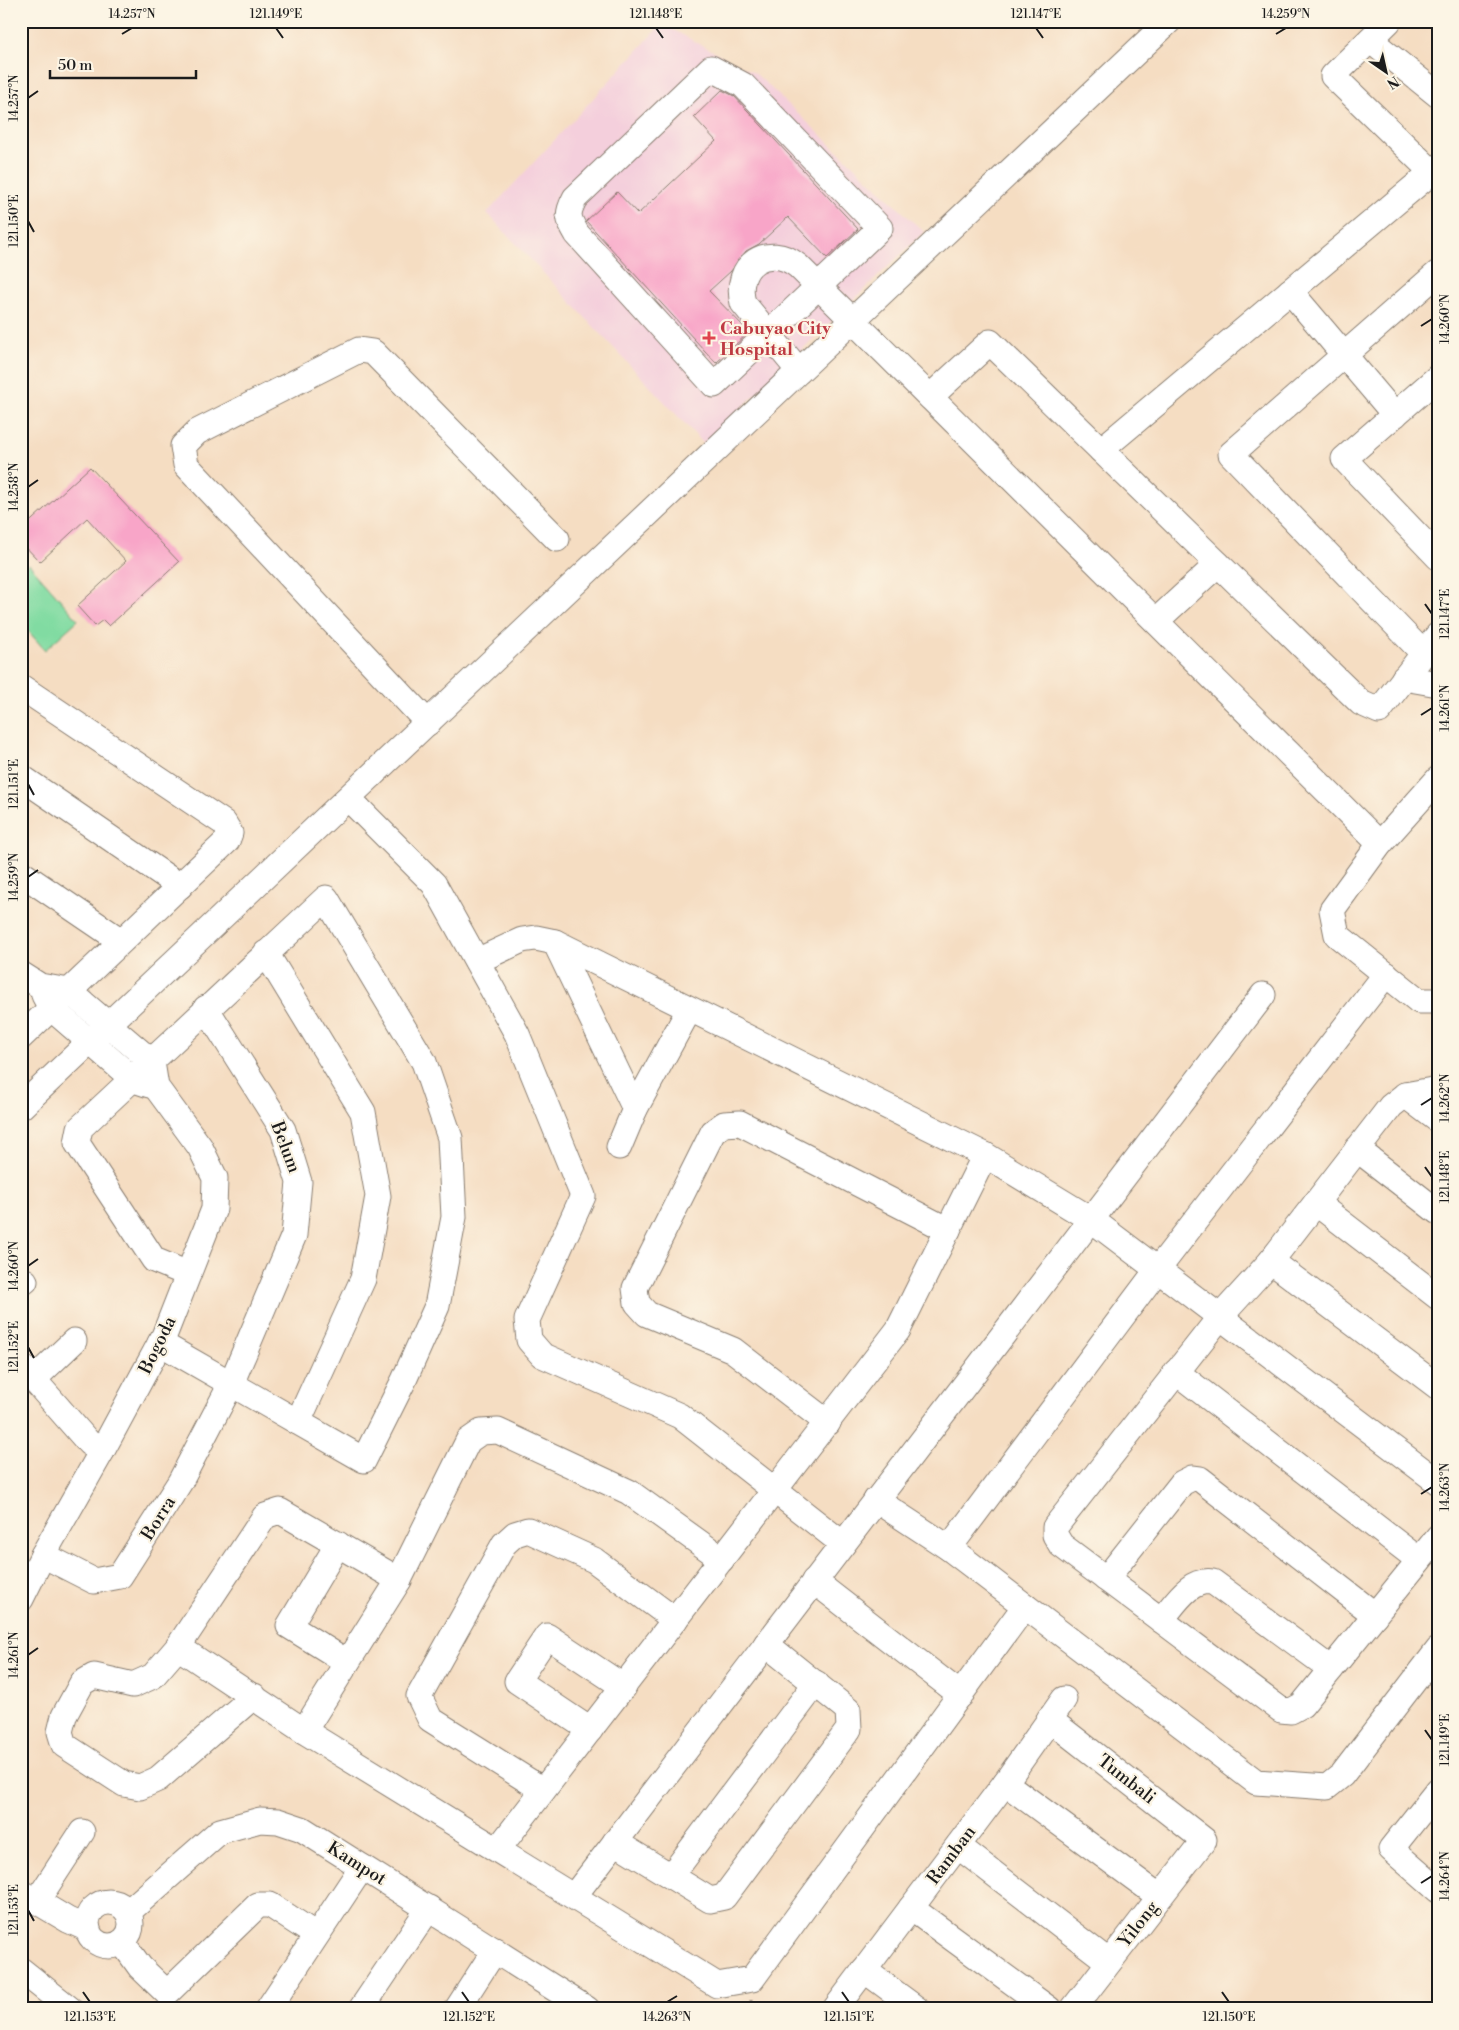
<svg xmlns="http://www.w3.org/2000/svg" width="1459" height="2030" font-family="'Libre Bodoni',serif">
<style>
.built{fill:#f4cfdc}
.green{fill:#81dba2;stroke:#4e7c5f}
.building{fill:#f8a5c8}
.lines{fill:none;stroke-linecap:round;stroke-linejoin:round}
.minor-casing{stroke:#887c6f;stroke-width:27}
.path{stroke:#887c6f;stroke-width:3;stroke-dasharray:4 4;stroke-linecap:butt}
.minor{stroke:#fff;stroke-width:25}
.ticks{fill:none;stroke:#1c1c1c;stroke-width:2}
.health-dot{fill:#e0444e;stroke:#fcf5e5;stroke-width:2}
.labels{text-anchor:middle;stroke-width:4.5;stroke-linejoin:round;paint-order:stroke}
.health-label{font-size:18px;font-weight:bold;fill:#be3a42;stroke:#fcf5e5;text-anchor:start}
.street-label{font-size:18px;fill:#1c1c1c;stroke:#fcf5e5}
.neatline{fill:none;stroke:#1c1c1c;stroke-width:2}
.ticks-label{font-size:12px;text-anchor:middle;fill:#1c1c1c}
</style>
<rect width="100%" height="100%" fill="#fcf5e5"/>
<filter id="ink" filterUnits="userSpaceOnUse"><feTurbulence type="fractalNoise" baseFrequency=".02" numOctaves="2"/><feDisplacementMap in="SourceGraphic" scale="10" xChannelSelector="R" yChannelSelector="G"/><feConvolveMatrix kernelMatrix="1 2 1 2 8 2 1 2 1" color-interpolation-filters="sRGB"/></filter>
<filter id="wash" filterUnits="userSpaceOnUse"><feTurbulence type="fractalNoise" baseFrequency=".0096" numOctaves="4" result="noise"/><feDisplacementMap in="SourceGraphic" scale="20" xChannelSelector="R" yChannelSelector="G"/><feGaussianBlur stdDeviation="1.12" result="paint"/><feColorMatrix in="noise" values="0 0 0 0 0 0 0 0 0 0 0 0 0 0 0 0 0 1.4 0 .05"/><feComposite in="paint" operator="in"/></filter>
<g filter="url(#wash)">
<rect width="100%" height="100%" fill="#f5ddc2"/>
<polygon class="built" points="662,24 756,74 924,232 704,444 487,213"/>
<polygon class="green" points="29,564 78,620 45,650 21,623 21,571"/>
<g id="blocks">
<g class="building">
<polygon points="722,90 734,96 858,229 827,258 788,217 759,244 746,251 731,271 709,291 749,332 716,363 586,221 617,192 638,214 716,141 694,117"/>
<polygon points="90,467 179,562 109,626 103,620 95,626 77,606 126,561 87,518 40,562 21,542 21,530"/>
</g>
</g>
</g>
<g filter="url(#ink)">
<use href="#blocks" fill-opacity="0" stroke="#887c6f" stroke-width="1"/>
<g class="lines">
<g class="minor-casing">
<g id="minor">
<polyline points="1389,21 1333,76 1432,172"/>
<polyline points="1370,40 1438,95"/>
<path d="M711,68L743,85L880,228L714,385L577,234C568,218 566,215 575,198Z"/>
<polyline points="1290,291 1395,415"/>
<path d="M799,371L743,303C733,265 768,242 798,266L1380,844"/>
<polyline points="1438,377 1344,459 1438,557"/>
<polyline points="930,397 990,342 1361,703 1379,711 1438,635"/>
<polyline points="1101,450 1438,167"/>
<polyline points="1156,621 1218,564"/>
<polyline points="1423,653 1231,454 1438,273"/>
<polyline points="1404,678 1438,684"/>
<polyline points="21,687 224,823 230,833 227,841 21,1037"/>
<polyline points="428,723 186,465 183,446 197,432 359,350 373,352 557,539"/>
<polyline points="21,777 180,886"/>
<polyline points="1438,779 1380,844 1332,910 1337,935 1419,1001 1438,1001"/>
<polyline points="349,799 434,884 517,1034 583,1196 527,1320 529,1340 542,1355 680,1416 843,1544"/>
<polyline points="21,873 121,941"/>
<polyline points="555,942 635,1109"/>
<polyline points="266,953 363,1112 378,1196 363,1279 298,1422"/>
<polyline points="477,961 522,940 536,938 555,942 985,1155 1092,1220 1438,1482"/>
<polyline points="21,974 40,986 69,991 152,1062 156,1087 200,1147 215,1178 214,1209 164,1336 102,1451 43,1555 21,1599"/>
<polyline points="44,995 51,1008 134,1080 149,1085"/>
<polyline points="1438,1089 1405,1095 1391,1106 1271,1261 1220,1317 1055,1527 1055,1535 1061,1545 1281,1710 1291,1711 1302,1705 1438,1537"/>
<polyline points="1405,1095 1438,1120"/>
<polyline points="21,1107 1169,21"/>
<polyline points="619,1147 635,1109 689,1010"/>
<polyline points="1357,1149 1438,1212"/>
<polyline points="1316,1203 1438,1297"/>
<polyline points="1271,1261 1438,1387"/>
<polyline points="21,1284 25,1281"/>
<polyline points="160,1343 364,1460 404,1380 437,1306 454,1217 450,1138 424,1062 326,898 80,1128 77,1143 154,1260 188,1274"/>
<polyline points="21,1365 89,1443 102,1451"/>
<polyline points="1176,1372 1419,1560"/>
<polyline points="33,1380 74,1341"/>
<polyline points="828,1423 733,1350 647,1314 637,1303 635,1288 713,1132 724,1124 740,1123 948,1230"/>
<polyline points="338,1544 289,1626 347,1662"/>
<polyline points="949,1548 1158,1269 1386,974"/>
<polyline points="43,1555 94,1581 120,1576 180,1482 231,1384 294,1235 299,1182 283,1130 206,1008"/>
<polyline points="1106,1579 1182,1483 1192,1478 1200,1479 1375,1615"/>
<polyline points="814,1581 961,1695"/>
<polyline points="1025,1606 1256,1782 1327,1787 1342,1775 1438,1650"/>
<path d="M1161,1620C1175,1604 1189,1578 1213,1582L1331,1669"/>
<polyline points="178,1647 304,1731 717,1985 752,1979 1025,1606 949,1548 876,1500"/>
<polyline points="254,1696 158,1779 140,1787 124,1784 64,1745 60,1732 64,1716 82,1683 94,1676 133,1685 153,1676 178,1647 265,1516 280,1511 399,1580"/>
<polyline points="1049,1719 1204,1840 1073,2009"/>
<polyline points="590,1730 517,1681 547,1636 624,1687"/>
<polyline points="304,1731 399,1580 468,1441 481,1432 498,1431 629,1492 722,1559"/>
<polyline points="1005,1783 1160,1897"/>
<polyline points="543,1790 430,1719 419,1696 504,1544 515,1534 528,1530 594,1560 675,1620"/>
<polyline points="1438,1790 1391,1849 1438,1890"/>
<polyline points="615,1842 710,1900 724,1897 849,1729 848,1710 766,1644"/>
<polyline points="958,1846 1109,1962"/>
<polyline points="498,1849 898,1330 985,1155"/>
<polyline points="671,1876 816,1683"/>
<polyline points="21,1892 68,1920 88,1929"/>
<polyline points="574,1896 1263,995"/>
<polyline points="37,1901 82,1832"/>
<circle cx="109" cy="1924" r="22"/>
<polyline points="911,1908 1049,2009"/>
<polyline points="128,1912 220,1831 260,1820 278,1821 302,1829 587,2009"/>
<polyline points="122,1942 140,1967 167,1993 258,1905 270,1905 316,1935"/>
<polyline points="21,1970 70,2009"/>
<polyline points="864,1970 917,2009"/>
<polyline points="268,2009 362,1867"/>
<polyline points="361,2009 429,1908"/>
<polyline points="457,2009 495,1950"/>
<polyline points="835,2009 1005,1783 1064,1699"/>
</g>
</g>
<polyline class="path" points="751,2009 751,2000"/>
<use href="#minor" class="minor"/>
</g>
</g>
<path class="ticks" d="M276,28L283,38M656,28L663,38M1036,28L1043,38M122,34L132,28M1276,34L1286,28M28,98L38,91M28,221L34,232M1421,326L1432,319M28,487L38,480M1425,604L1432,614M1421,715L1432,708M28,784L34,795M28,877L38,870M1421,1105L1432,1098M1425,1167L1432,1177M28,1266L38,1259M28,1347L34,1358M1421,1494L1432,1487M28,1655L38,1648M1425,1730L1432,1740M1421,1883L1432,1876M28,1910L34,1921M83,1992L90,2002M462,1992L469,2002M842,1992L849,2002M1222,1992L1229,2002M667,2002L677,1996"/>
<path class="health-dot" d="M706.5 330.5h5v5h5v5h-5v5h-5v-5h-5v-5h5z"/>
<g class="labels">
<g class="health-label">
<text x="720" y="334">Cabuyao City<tspan x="720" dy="21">Hospital</tspan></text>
</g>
<g class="street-label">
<text transform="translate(286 1147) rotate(69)" y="6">Belum</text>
<text transform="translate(157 1345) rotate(-64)" y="6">Bogoda</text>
<text transform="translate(158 1518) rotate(-58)" y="6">Borra</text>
<text transform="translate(1127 1779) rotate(38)" y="6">Tumbali</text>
<text transform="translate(951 1855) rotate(-53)" y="6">Ramban</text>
<text transform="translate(357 1863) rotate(32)" y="6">Kampot</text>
<text transform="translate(1138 1924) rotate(-52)" y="6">Yilong</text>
</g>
</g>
<rect width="1459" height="2030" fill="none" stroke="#fcf5e5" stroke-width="55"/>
<g transform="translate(1386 72) rotate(146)" stroke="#fcf5e5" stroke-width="4" paint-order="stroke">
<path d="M0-4L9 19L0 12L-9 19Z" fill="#1c1c1c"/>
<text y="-8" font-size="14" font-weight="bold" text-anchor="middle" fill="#1c1c1c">N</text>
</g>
<path d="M50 70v8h146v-8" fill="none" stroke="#1c1c1c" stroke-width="2.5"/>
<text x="58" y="70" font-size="15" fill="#1c1c1c" stroke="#fcf5e5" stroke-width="4" paint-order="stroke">50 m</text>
<rect x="28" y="28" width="1404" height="1974" class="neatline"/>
<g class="ticks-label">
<text x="132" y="18">14.257°N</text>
<text x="276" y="18">121.149°E</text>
<text x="656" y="18">121.148°E</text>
<text x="1036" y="18">121.147°E</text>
<text x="1286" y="18">14.259°N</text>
<text transform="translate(14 98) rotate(-90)" y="4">14.257°N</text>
<text transform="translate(14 221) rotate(-90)" y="4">121.150°E</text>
<text transform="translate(1445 319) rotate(-90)" y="4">14.260°N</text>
<text transform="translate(14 487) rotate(-90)" y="4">14.258°N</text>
<text transform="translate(1445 614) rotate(-90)" y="4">121.147°E</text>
<text transform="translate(1445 708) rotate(-90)" y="4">14.261°N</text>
<text transform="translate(14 784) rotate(-90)" y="4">121.151°E</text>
<text transform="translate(14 877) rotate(-90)" y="4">14.259°N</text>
<text transform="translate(1445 1098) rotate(-90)" y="4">14.262°N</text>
<text transform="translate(1445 1177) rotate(-90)" y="4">121.148°E</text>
<text transform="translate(14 1266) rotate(-90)" y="4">14.260°N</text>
<text transform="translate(14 1347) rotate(-90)" y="4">121.152°E</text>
<text transform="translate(1445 1487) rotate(-90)" y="4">14.263°N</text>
<text transform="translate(14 1655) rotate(-90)" y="4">14.261°N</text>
<text transform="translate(1445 1740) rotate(-90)" y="4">121.149°E</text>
<text transform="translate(1445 1876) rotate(-90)" y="4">14.264°N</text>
<text transform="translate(14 1910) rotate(-90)" y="4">121.153°E</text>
<text x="90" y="2021">121.153°E</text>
<text x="469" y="2021">121.152°E</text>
<text x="667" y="2021">14.263°N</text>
<text x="849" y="2021">121.151°E</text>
<text x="1229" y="2021">121.150°E</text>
</g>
</svg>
